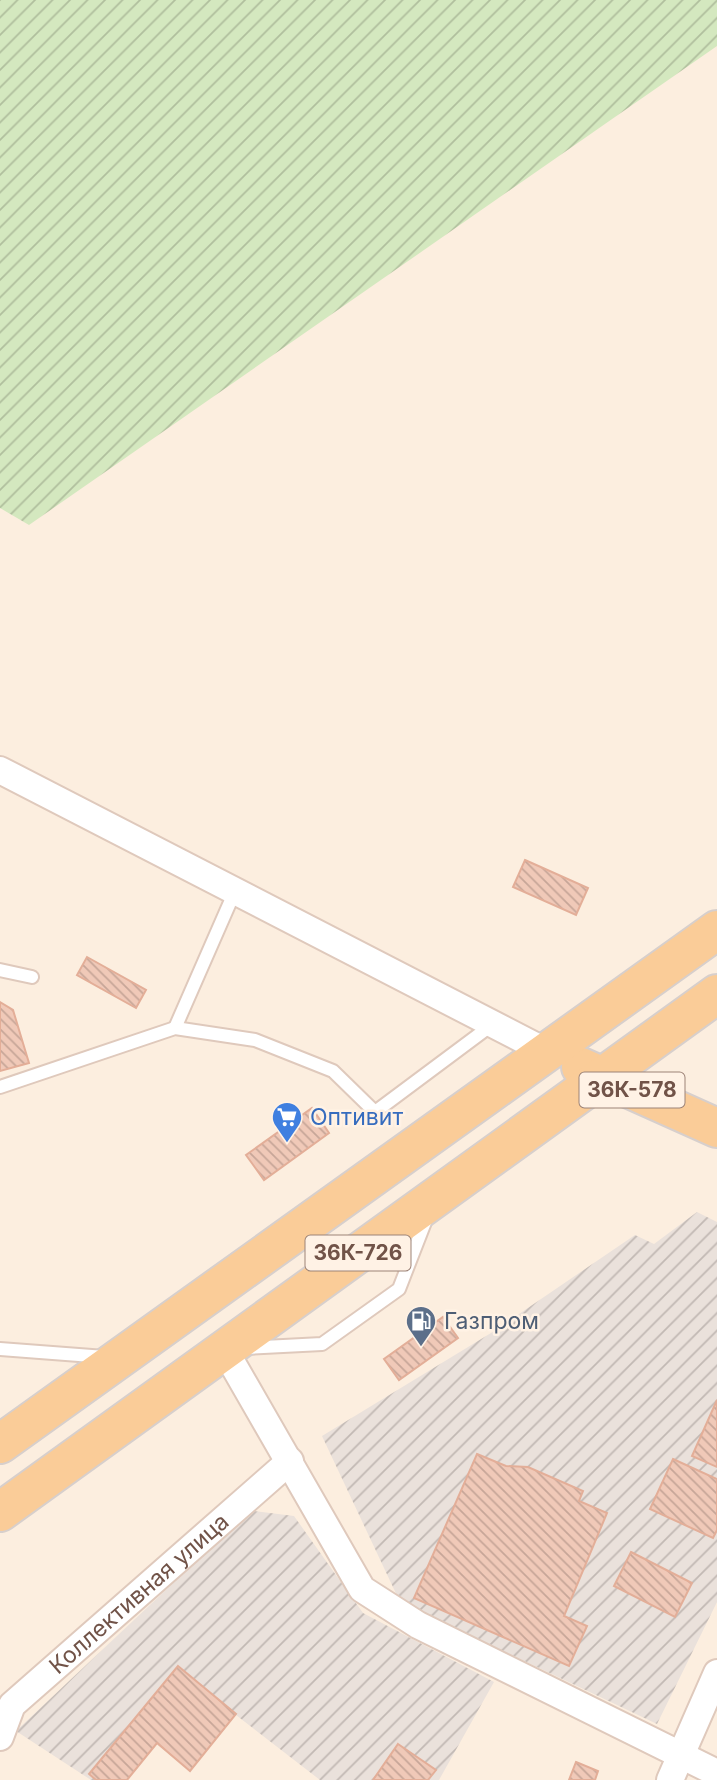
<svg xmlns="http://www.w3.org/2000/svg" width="717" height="1780" font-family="Inter,sans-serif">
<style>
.industrial{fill:url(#industrial-furrows)}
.garden{fill:url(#garden-furrows)}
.building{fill:url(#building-back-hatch);stroke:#e3ae98;stroke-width:2}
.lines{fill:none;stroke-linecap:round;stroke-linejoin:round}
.service-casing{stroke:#dfc9bc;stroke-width:16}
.minor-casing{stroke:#dfc9bc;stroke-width:30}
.primary-casing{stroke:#d7cfcc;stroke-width:42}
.service{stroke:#fff;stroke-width:12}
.minor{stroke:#fff;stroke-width:26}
.primary{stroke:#facc98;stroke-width:38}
.labels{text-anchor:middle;stroke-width:5;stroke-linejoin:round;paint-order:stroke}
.shield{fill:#fff2e5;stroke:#9c8377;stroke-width:2}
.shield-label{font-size:21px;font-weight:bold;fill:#715348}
.shop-label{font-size:23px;fill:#366cbe;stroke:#fff2e5;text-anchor:start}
.service-label{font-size:23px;fill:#4e5e75;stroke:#fff2e5;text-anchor:start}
.street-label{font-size:23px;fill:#715348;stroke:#fff2e5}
</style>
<defs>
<pattern id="industrial-furrows" width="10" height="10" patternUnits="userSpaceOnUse" patternTransform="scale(1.75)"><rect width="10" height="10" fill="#eae1db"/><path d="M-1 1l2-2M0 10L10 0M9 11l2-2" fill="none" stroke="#c2b9b4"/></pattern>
<pattern id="garden-furrows" width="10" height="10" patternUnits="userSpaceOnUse" patternTransform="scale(1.75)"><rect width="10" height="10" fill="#d4e8bf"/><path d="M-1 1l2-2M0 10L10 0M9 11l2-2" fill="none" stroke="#b0bf9d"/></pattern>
<pattern id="building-back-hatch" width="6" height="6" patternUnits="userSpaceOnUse" patternTransform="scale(1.75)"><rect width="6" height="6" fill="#f0c9b8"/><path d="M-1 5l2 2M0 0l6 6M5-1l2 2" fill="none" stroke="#c7a698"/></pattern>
</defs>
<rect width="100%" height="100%" fill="#fceedf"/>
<g class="industrial">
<polygon points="697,1212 717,1222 717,1602 657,1724 400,1602 322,1436 491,1333 635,1235 654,1244"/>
<polygon points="253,1511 294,1516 363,1613 494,1682 439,1780 320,1780 236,1715 190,1771 157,1744 127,1780 91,1780 16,1731 186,1571 184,1563"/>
</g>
<polygon class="garden" points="0,0 717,0 717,46 29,525 0,508"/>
<g class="building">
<polygon points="525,860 588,888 576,915 513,887"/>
<polygon points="87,957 146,990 136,1008 77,975"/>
<polygon points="0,1002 13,1010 29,1063 0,1071"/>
<polygon points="312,1108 329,1133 264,1180 246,1155"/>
<polygon points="443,1317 458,1338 399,1380 384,1359"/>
<polygon points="717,1400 717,1467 692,1456"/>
<polygon points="477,1454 506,1466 528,1467 583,1491 579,1501 607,1513 564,1616 587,1626 569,1666 414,1598"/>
<polygon points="673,1459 717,1479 717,1530 713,1538 650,1509"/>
<polygon points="631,1552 692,1583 675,1617 614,1586"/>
<polygon points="178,1666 236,1714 190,1771 157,1743 127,1780 96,1780 89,1774"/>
<polygon points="398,1744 436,1770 428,1780 373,1780"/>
<polygon points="576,1762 598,1771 595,1780 569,1780"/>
</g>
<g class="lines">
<g class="service-casing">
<g id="service">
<polyline points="0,970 32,977"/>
<polyline points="175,1028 235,891"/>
<polyline points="0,1087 175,1028 255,1040 333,1071 375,1112 493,1024"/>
<polyline points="246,1348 322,1344 399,1289 427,1217"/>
<polyline points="0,1349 105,1357"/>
</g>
</g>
<g class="minor-casing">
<g id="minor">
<polyline points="0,770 547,1052"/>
<polyline points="224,1349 362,1589 418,1625 717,1773"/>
<path id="s1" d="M0,1737L12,1705L290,1461"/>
<polyline points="670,1780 717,1673"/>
</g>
</g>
<g class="primary-casing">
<g id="primary">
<polyline points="581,1067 717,1128"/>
<polyline points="0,1444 717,930"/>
<polyline points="0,1512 717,994"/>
</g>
</g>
<use href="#service" class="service"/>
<use href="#minor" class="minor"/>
<use href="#primary" class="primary"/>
</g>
<defs>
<g id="supermarket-pin" transform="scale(1.575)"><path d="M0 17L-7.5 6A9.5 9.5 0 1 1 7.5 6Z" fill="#3f7fe0" stroke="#fff2e5"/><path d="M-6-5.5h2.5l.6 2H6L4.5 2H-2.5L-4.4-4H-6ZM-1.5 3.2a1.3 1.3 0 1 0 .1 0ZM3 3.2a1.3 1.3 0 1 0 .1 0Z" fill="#fff"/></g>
<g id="fuel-pin" transform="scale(1.575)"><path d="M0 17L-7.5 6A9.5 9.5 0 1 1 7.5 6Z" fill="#5c6f8a" stroke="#fff2e5"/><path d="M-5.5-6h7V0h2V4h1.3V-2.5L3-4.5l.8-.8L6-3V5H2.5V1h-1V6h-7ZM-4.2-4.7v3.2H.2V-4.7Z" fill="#fff"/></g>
</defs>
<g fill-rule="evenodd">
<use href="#supermarket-pin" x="287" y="1117"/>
<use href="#fuel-pin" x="421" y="1321"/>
</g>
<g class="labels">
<g class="shield">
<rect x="579.5" y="1072.5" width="105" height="35" rx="5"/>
<rect x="305.5" y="1235.5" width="105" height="35" rx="5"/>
</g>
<g class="shield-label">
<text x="632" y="1097">36К-578</text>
<text x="358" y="1260">36К-726</text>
</g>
<g class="shop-label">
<text x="310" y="1125">Оптивит</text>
</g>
<g class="service-label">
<text x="444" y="1329">Газпром</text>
</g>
<g class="street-label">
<text dy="8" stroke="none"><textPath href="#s1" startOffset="203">Коллективная улица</textPath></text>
</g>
</g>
</svg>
